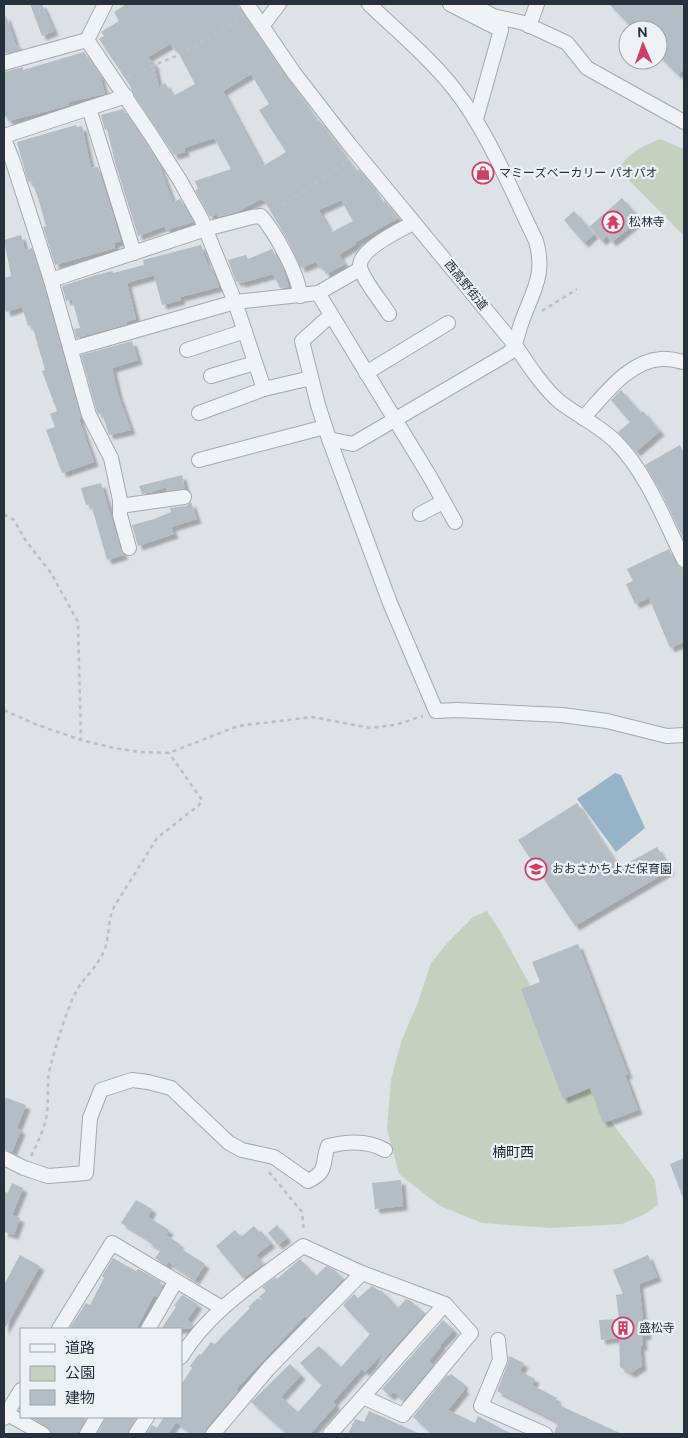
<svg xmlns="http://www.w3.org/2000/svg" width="688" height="1438" font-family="'DM Sans','Noto Sans JP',sans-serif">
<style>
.green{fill:#c5d1be}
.water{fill:#97b3c8}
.building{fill:#b4bcc4;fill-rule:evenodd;filter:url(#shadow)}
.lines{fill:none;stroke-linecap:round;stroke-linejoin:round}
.street-casing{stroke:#a2a9b1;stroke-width:16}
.path{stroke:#bbc0c5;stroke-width:2.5;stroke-dasharray:4 4;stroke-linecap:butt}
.street{stroke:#f0f2f5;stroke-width:14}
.labels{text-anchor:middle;stroke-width:4.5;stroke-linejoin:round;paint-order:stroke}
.poi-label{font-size:12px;fill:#26313d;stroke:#ecf1f5;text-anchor:start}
.street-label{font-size:12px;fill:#26313d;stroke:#ecf1f5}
.neighbourhood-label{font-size:14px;fill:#19222e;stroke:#ecf1f5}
</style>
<defs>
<filter id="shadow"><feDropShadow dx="4.5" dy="4.5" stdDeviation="1" flood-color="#0004"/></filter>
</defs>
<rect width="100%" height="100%" fill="#dde2e7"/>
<g class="green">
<path d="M660,139L684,149V236L619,170C626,153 644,146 660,139Z"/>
<polygon points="487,911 499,929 549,1019 604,1112 655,1180 658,1205 645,1214 622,1224 551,1228 482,1223 440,1206 399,1174 387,1129 391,1080 401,1042 418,1002 431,963 449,941 473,917"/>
</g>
<polygon class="water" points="615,773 621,775 645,828 616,852 577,799"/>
<g class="building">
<polygon points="30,4 42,4 54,31 42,36"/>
<path d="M126,4H238L240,9L317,121L319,120L356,171L359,169L371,185L382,203L385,201L398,218L356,242V244L339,255L345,264L326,274L321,265L318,266L316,262L301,268L287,239L264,200L263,201L261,199L237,212L218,217L217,214L210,217L196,192V190L198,189L195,181L231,169L214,138L184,148L185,152L174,155L134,95L129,84L99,39L104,36L101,32L119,21L114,12ZM170,44L174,49L176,48L195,84L173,96L165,83L159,87L154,64L148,57ZM251,74L269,104L259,110L286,152L263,166L223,91ZM341,200L353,221L332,232L331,231H330L319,210Z"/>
<polygon points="609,4 684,4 684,69 678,75 658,55 658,30 634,30"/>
<polygon points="4,16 6,16 16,45 19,45 20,50 4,54"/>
<polygon points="84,52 100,75 105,94 68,102 69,105 63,107 8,121 6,116 4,117 4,72 23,67 23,70"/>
<polygon points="123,109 159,164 173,202 180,199 193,222 166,230 165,226 138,236 115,162 107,129 105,130 101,115"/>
<polygon points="76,125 77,127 82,126 91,168 98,167 121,241 114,243 115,248 55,265 43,227 46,226 39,201 32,181 28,182 17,142"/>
<polygon points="622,198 640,219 612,242 607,236 602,241 589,227"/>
<polygon points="574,211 594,234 584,243 564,220"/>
<polygon points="21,235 25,250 32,248 43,283 81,418 79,419 94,462 62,473 46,430 55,427 50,414 57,411 42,371 45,370 32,325 28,326 22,307 6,312 4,305 4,278 11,276 4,240"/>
<polygon points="201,245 208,266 211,265 219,287 180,297 181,300 162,305 154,275 127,283 136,319 126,322 127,324 76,338 74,329 80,328 72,299 66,301 62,286 96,275 113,271 113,273 144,265 143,260"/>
<polygon points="272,249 283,269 289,287 280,288 273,274 241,283 240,281 236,282 228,260 246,255 248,259"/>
<polygon points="132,341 138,360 112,368 118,394 131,430 109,435 102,413 98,414 97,412 81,355"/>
<polygon points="621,390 641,413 643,411 660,431 636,452 618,432 630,422 611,400"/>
<polygon points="680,445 684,453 684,540 662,494 645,465"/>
<polygon points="182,475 185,489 167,491 166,487 153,492 142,494 139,486"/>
<polygon points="101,483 121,550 124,555 107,560 91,504 86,505 81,488"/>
<polygon points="191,502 197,519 171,527 174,534 138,546 132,525 154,519 171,512 170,508 186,506"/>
<polygon points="669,549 676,564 680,567 684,569 684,642 670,648 649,598 635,604 626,584 633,581 627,569"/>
<polygon points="577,803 619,868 657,847 670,870 575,926 518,840"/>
<polygon points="578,944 628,1074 625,1075 638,1110 603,1123 590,1088 563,1099 521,989 540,982 532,962"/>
<polygon points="4,1097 26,1105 17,1128 21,1130 12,1152 4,1149"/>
<polygon points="684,1158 684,1197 683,1198 670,1164"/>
<polygon points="401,1180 403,1206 375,1209 372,1183"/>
<polygon points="12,1183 23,1188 12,1215 20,1218 14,1235 5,1232 4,1234 4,1191 8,1193"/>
<polygon points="136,1200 152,1209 148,1217 169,1230 166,1235 180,1244 178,1247 205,1264 195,1280 168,1262 166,1265 155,1258 161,1250 147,1241 148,1239 121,1223"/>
<polygon points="277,1225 287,1238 278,1245 268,1233"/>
<polygon points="254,1226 259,1232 261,1231 271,1243 256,1255 264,1264 243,1278 216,1246 235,1230 241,1237"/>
<polygon points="20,1255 40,1266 4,1330 4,1285"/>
<polygon points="648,1255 657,1277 639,1284 643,1319 646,1319 647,1335 642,1336 643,1346 640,1346 642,1366 631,1373 620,1367 619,1338 601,1340 599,1320 619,1319 616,1295 623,1294 613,1270"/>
<polygon points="113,1258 136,1271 138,1269 160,1281 162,1288 157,1297 154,1295 136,1329 69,1329 86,1303 90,1305 104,1278 102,1276"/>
<polygon points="300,1259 316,1276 326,1266 335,1270 343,1279 306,1318 305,1316 236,1389 238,1391 206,1428 204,1434 192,1434 176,1422 168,1434 146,1434 152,1425 157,1428 164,1417 181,1417 181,1385 192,1368 190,1366 199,1354 201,1355 211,1342 215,1344 250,1308 248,1307 258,1298 263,1301 259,1297 266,1291 262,1287 275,1277 277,1279"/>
<polygon points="372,1286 380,1291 381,1290 398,1308 406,1299 411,1301 425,1313 376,1368 384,1352 365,1372 362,1369 333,1402 336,1405 310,1434 287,1434 251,1402 290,1364 301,1375 281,1397 298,1412 322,1385 300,1363 319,1346 341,1367 370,1334 343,1305 354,1294 358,1298"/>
<polygon points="182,1295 198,1304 187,1320 194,1325 190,1329 161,1329 176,1307 174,1306"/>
<polygon points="443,1320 454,1330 440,1345 441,1346 429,1361 433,1365 403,1401 394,1392 390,1396 382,1389"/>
<polygon points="509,1356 524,1363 520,1371 535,1379 532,1385 557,1398 555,1401 562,1405 561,1406 622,1434 554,1434 558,1422 497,1391 508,1363"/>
<polygon points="451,1374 464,1384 462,1387 465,1389 448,1410 475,1423 478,1416 512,1434 432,1434 413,1417 447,1375 449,1376"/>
<polygon points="369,1411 383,1417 420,1434 348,1434 355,1419 364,1422"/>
<polygon points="30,1417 87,1417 78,1434 52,1434 48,1427"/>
<polygon points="106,1417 137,1417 127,1434 97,1434"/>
</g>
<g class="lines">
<g class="street-casing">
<g id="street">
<path d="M247,4L294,73L349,144L515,345C527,363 544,389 560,402C578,416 600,426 616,442C647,473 665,522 684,560"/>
<polyline points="450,4 501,30 476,119"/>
<polyline points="472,4 493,16 524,23 567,43 587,68 684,122"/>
<polyline points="263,25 279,4"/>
<polyline points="529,26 537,4"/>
<polyline points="87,40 151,135 179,179 201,218 235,302 264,389"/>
<polyline points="4,63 87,40 105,4"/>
<polyline points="89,108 134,253"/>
<polyline points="4,136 126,96"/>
<polyline points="4,139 12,159 51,280 89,415 111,458 120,500 120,515 129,548"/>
<path d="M51,280L206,229L252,217L261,216C275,232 299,275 300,296"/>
<polyline points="318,293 430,477 455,522"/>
<path d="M389,314C381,301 366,284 361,270C353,252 400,230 413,223"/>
<polyline points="331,315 302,341 318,405 329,439 390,603 436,711 457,710 562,715 607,721 667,736 684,735"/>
<polyline points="71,349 235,302 318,293 360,269"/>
<polyline points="187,350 245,331"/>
<polyline points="366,373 448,323"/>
<polyline points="211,376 255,363"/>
<polyline points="199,413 264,389 311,378"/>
<path d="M583,418C604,396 628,361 661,359C668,358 677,361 684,362"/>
<path d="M329,439L353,444L509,353C517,344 517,335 521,324C532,292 546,276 536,241C512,192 488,132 455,90C430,58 398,32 369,4"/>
<polyline points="199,460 325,427"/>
<polyline points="120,506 184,497"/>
<polyline points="420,514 443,502"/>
<path d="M4,1158L24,1168L48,1176L86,1173L90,1118L101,1090L132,1080L148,1082L171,1088L229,1143L242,1150L274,1157L308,1181C329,1171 321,1164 328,1146C348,1141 368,1140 385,1150"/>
<polyline points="59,1329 112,1243 222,1308"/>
<polyline points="148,1329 176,1281"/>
<polyline points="498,1340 500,1360 481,1406 545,1434"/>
<path d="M181,1357C209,1310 260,1279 303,1246L362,1273L445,1304L330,1434"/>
<polyline points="363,1397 403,1415 471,1333 445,1304"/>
<polyline points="4,1412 43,1434"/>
<polyline points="4,1418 21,1390"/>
<polyline points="87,1434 97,1417"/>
<polyline points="136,1434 147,1417"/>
<polyline points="213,1434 268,1369 362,1273"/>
</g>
</g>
<g class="path">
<polyline points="128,76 181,54 241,19"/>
<polyline points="275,210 347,162"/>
<polyline points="542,311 577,289"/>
<polyline points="4,514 14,520 26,541 51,573 78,622 81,740"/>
<polyline points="4,710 35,724 81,740 114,748 140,752 169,753 238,726 312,717 371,728 395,725 423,716"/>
<path d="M31,1156C38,1142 45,1128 47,1113C49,1097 46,1080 51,1064C57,1043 68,1003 80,985C88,974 98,965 104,951C110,937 107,921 114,907L157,838L199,805L202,800L169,753"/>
<polyline points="269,1172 302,1212 304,1232"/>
</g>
<use href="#street" class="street"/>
</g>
<defs>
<g id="shop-ring" transform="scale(1.125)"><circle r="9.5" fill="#ecf1f5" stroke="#ce4063" stroke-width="1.5"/><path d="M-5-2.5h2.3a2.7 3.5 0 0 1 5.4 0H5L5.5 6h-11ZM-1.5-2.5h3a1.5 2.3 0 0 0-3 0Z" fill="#ce4063"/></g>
<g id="temple-ring" transform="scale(1.125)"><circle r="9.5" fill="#ecf1f5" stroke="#ce4063" stroke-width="1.5"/><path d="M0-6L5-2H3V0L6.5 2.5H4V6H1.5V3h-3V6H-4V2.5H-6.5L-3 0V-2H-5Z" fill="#ce4063"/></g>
<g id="school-ring" transform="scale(1.125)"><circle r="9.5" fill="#ecf1f5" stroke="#ce4063" stroke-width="1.5"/><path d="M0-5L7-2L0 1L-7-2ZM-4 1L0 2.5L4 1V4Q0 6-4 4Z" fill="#ce4063"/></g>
<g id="building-ring" transform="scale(1.125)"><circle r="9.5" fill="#ecf1f5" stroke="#ce4063" stroke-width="1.5"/><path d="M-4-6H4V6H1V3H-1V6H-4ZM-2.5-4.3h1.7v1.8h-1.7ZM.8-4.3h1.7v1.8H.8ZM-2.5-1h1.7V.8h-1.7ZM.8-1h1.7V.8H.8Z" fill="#ce4063"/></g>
</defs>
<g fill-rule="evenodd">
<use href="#shop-ring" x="483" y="173"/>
<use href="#temple-ring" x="613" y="222"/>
<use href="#school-ring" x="536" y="869"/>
<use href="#building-ring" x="623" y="1328"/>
</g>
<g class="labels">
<g class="poi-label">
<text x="499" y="177">マミーズベーカリー パオパオ</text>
<text x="629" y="226">松林寺</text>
<text x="552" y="873">おおさかちよだ保育園</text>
<text x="639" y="1332">盛松寺</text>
</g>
<g class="street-label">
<text transform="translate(466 285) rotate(51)" y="4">西高野街道</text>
</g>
<g class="neighbourhood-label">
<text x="513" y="1157">楠町西</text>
</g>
</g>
<rect width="688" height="1438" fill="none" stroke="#26313d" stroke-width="10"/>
<rect x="20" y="1328" width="162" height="90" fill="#ecf1f5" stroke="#9da4ab"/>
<rect x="30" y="1344" width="25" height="8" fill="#f0f2f5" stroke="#9da4ab"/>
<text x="65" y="1353" font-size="15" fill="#26313d">道路</text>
<rect x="30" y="1366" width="25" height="15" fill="#c5d1be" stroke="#9da4ab"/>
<text x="65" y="1378" font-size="15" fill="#26313d">公園</text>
<rect x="30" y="1390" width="25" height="15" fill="#b4bcc4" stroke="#9da4ab"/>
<text x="65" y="1403" font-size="15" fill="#26313d">建物</text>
<g transform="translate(643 45) rotate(358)"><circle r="24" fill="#ecf1f5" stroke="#9da4ab"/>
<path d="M0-4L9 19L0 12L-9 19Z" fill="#ce4063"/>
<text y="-8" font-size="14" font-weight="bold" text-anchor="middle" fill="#26313d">N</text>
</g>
</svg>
